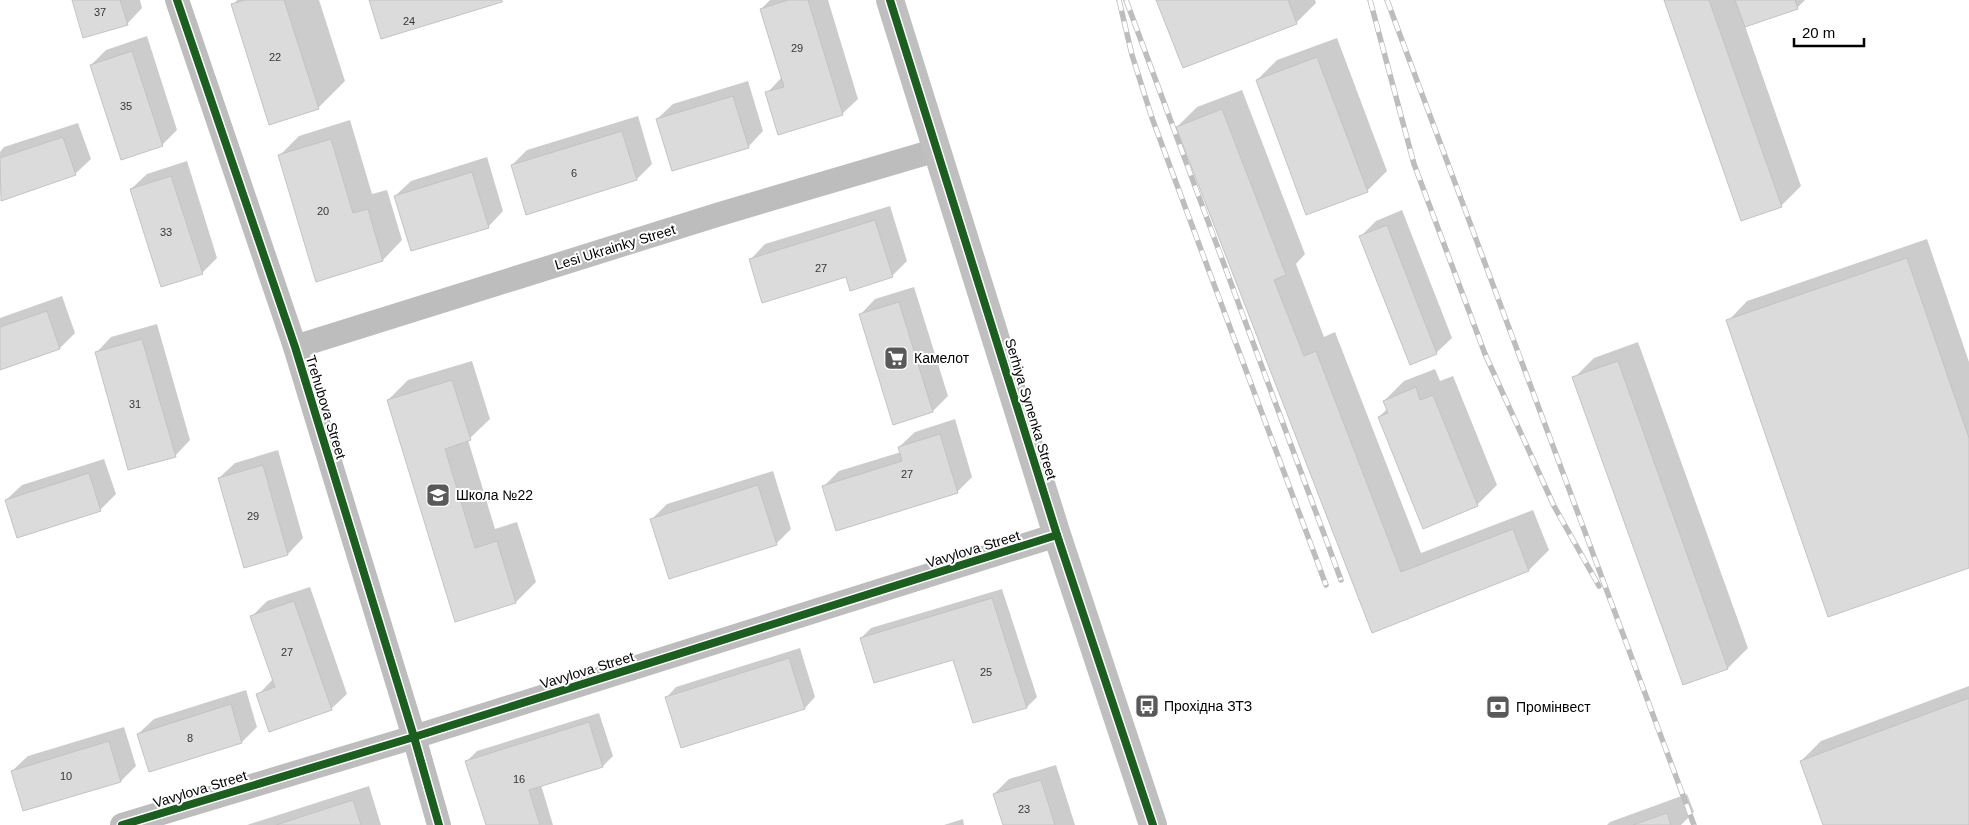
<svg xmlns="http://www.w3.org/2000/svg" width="1969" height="825" font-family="Helvetica,sans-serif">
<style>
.shadow{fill:#0003}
.building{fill:#dbdbdb;stroke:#c3c3c3}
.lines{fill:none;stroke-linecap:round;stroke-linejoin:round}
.street{stroke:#bdbdbd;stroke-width:24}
.secondary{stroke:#bfbfbf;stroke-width:28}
.rail-casing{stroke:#bdbdbd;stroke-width:5.5}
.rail{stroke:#fff;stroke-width:4;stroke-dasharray:11;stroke-linecap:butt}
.cycleway-casing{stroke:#fff;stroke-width:11}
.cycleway{stroke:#1b5e20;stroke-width:8}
.labels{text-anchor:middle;stroke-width:4;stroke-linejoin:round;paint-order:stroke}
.number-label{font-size:11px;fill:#373737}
.street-label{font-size:14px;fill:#000;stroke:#fff}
.poi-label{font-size:14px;fill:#000;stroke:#fff;text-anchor:start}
</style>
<rect width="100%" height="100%" fill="#fff"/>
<g class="shadow">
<polygon points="73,0 140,0 142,8 127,24"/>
<polygon points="237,0 319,0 345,81 318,108 233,5"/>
<polygon points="770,0 828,0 858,99 842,114 767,93 782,77 761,9"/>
<polygon points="1158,0 1315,0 1316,3 1296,23"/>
<polygon points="1665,0 1805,0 1797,8 1745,26 1801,186 1781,206"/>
<polygon points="147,36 177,130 162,145 91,65 106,50"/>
<polygon points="1337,38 1387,171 1367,191 1257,80 1277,60"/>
<polygon points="748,81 763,131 748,147 657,119 673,104"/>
<polygon points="1242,90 1305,254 1296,264 1324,337 1335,332 1421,553 1533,510 1549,550 1529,570 1372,631 1177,127 1197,107"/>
<polygon points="638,116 652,164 637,179 512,165 527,150"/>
<polygon points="350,120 372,194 387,190 402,240 383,260 279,156 299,136"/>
<polygon points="78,123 91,159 75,174 1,199 0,152 4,147"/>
<polygon points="487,157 503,211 488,227 395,196 411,181"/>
<polygon points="187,161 217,258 202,273 131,189 147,174"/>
<polygon points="890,206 907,261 892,276 847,276 750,260 765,244"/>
<polygon points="1402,210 1452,338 1436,353 1361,236 1376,221"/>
<polygon points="1927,239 1969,362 1969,567 1728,321 1747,301"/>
<polygon points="914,287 948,396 933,411 860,315 875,299"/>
<polygon points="62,296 75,333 60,348 0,369 0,318"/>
<polygon points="157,324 190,440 175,456 96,353 111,337"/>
<polygon points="1638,342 1748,648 1728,668 1684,684 1574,378 1594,358"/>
<polygon points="472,361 490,419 468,440 495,529 517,522 536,582 516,602 456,620 388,400 408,380"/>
<polygon points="1435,369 1440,381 1453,376 1497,485 1477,505 1379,417 1387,409 1384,401 1404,381"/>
<polygon points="955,419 972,477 957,492 823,487 839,471 901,452 899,447 915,432"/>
<polygon points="278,450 303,538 288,554 245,566 219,478 235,463"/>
<polygon points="104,459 116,494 100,510 6,500 22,485"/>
<polygon points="773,471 791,529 776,544 652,519 667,504"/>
<polygon points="310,587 347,694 331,709 258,695 273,679 251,617 267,601"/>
<polygon points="1002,589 1037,697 1027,707 973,722 953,658 861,638 871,628"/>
<polygon points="800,648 815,697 805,708 682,747 666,698 676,687"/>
<polygon points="1969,686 1969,825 1825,825 1801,761 1821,741"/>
<polygon points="246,690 257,727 242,742 138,734 154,719"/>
<polygon points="599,713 613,756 603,766 541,785 553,825 487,825 467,761 477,751"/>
<polygon points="124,727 136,766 121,781 12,771 28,756"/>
<polygon points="1056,765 1075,825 1004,825 994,794 1009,779"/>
<polygon points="369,786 381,825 246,825 247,825"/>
<polygon points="1687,794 1694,812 1681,825 1607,825 1610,822"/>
<polygon points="963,819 964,825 944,825"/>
</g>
<g class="building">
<polygon points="72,0 120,0 128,25 83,38"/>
<polygon points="245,0 284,0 319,109 269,125 231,4"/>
<polygon points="369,0 502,0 502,2 381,39"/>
<polygon points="788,0 808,0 843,115 778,135 765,92 784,87 760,9"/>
<polygon points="1156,0 1288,0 1297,24 1183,68"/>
<polygon points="1664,0 1709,0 1782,207 1741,221"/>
<polygon points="1735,0 1795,0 1798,9 1745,27"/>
<polygon points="132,51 163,146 121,160 90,65"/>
<polygon points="1317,57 1368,192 1306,215 1256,80"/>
<polygon points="733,96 749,148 672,171 656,119"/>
<polygon points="1222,109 1286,275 1274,280 1304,356 1316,351 1401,572 1513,529 1529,571 1372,633 1176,127"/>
<polygon points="622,131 637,180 526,215 511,165"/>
<polygon points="63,137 76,175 1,201 0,158"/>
<polygon points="331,139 353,213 368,209 383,261 316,282 278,155"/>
<polygon points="472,172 489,228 411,251 394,196"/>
<polygon points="171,176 203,274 161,287 130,189"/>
<polygon points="875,220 893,277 850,291 846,277 762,303 749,259"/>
<polygon points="1387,225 1437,354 1410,365 1359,236"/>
<polygon points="1907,258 1969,438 1969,568 1828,617 1726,320"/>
<polygon points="899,302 933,412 893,425 859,314"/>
<polygon points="47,311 60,349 0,370 0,327"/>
<polygon points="142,339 176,457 128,470 95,352"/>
<polygon points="1618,361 1728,669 1683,685 1572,377"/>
<polygon points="452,380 471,440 445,449 475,548 497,541 516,603 455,622 387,400"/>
<polygon points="1416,387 1420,400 1433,395 1478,506 1423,529 1378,417 1388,413 1383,401"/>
<polygon points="940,434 958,493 836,531 822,486 902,461 898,447"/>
<polygon points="263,465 288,555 244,568 218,478"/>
<polygon points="89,473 101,511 17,538 5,500"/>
<polygon points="758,485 777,545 669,579 650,519"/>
<polygon points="992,598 1027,708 973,723 953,660 874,683 860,638"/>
<polygon points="294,601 332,710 269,732 256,694 275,687 250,616"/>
<polygon points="789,658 805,709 681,748 665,697"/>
<polygon points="1969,698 1969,825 1823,825 1800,761"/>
<polygon points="231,704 242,743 149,772 137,734"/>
<polygon points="589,722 603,767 529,790 540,825 486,825 465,761"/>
<polygon points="109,741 121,782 23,811 11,771"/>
<polygon points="1041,780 1055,825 1003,825 993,794"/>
<polygon points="353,800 361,825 276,825"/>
<polygon points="1667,813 1671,825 1633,825"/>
</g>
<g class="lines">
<g class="street">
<polyline points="177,0 295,347 414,737 439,825"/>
<polyline points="295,347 720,214 937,150"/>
<polyline points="122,825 414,737 1057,535"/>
</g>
<polyline class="secondary" points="890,0 1057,535 1153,825"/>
<g class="rail-casing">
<g id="rail">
<polyline points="1119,0 1132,55 1152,118 1326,585"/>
<polyline points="1126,0 1341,580"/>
<polyline points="1370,0 1414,164 1485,354 1554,506 1599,586"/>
<polyline points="1387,0 1694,825"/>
</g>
</g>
<use href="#rail" class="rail"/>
<g class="cycleway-casing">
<g id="cycleway">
<polyline points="177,0 295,347 414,737 439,825"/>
<polyline points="890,0 1057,535 1153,825"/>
<polyline points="122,825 414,737 1057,535"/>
</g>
</g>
<use href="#cycleway" class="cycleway"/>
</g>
<defs>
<g id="supermarket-square" transform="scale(1.25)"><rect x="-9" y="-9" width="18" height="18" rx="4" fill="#595959" stroke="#fff"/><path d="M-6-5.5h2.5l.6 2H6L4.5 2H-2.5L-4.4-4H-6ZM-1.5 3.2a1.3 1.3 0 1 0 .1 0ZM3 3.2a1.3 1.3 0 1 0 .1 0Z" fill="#fff"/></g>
<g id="school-square" transform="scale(1.25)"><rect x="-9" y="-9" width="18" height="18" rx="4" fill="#595959" stroke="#fff"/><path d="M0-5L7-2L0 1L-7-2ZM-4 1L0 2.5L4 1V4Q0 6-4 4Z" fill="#fff"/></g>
<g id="bus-square" transform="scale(1.25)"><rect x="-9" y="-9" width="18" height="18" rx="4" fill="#595959" stroke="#fff"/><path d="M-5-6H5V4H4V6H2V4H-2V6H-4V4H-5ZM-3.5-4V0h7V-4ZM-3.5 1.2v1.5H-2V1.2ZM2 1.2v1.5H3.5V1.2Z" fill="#fff"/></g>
<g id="bank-square" transform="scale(1.25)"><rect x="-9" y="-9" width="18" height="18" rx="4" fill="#595959" stroke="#fff"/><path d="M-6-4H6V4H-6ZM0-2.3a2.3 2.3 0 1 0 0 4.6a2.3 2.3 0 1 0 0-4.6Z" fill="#fff"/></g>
</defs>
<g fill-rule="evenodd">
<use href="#supermarket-square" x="896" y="358"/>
<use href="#school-square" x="438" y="495"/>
<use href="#bus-square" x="1147" y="706"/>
<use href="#bank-square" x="1498" y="707"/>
</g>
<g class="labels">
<g class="number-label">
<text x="100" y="16">37</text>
<text x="409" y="25">24</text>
<text x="797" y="52">29</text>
<text x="275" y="61">22</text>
<text x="126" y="110">35</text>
<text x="574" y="177">6</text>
<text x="323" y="215">20</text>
<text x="166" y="236">33</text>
<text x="821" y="272">27</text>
<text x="135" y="408">31</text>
<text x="907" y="478">27</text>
<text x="253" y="520">29</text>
<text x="287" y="656">27</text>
<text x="986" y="676">25</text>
<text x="190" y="742">8</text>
<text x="66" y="780">10</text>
<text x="519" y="783">16</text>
<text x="1024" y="813">23</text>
</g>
<g class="street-label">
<text transform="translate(615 247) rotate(-17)" y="5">Lesi Ukrainky Street</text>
<text transform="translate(326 407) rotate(73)" y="5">Trehubova Street</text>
<text transform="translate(1031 409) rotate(73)" y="5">Serhiya Synenka Street</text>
<text transform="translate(973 549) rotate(-17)" y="5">Vavylova Street</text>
<text transform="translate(587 670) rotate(-17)" y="5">Vavylova Street</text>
<text transform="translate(200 789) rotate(-17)" y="5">Vavylova Street</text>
</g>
<g class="poi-label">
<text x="914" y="363">Камелот</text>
<text x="456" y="500">Школа №22</text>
<text x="1164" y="711">Прохідна ЗТЗ</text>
<text x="1516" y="712">Промінвест</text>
</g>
</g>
<path d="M1794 38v8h70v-8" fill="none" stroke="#000000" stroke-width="2.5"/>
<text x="1802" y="38" font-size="15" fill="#000000" stroke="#ffffff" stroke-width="4" paint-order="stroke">20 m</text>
</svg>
